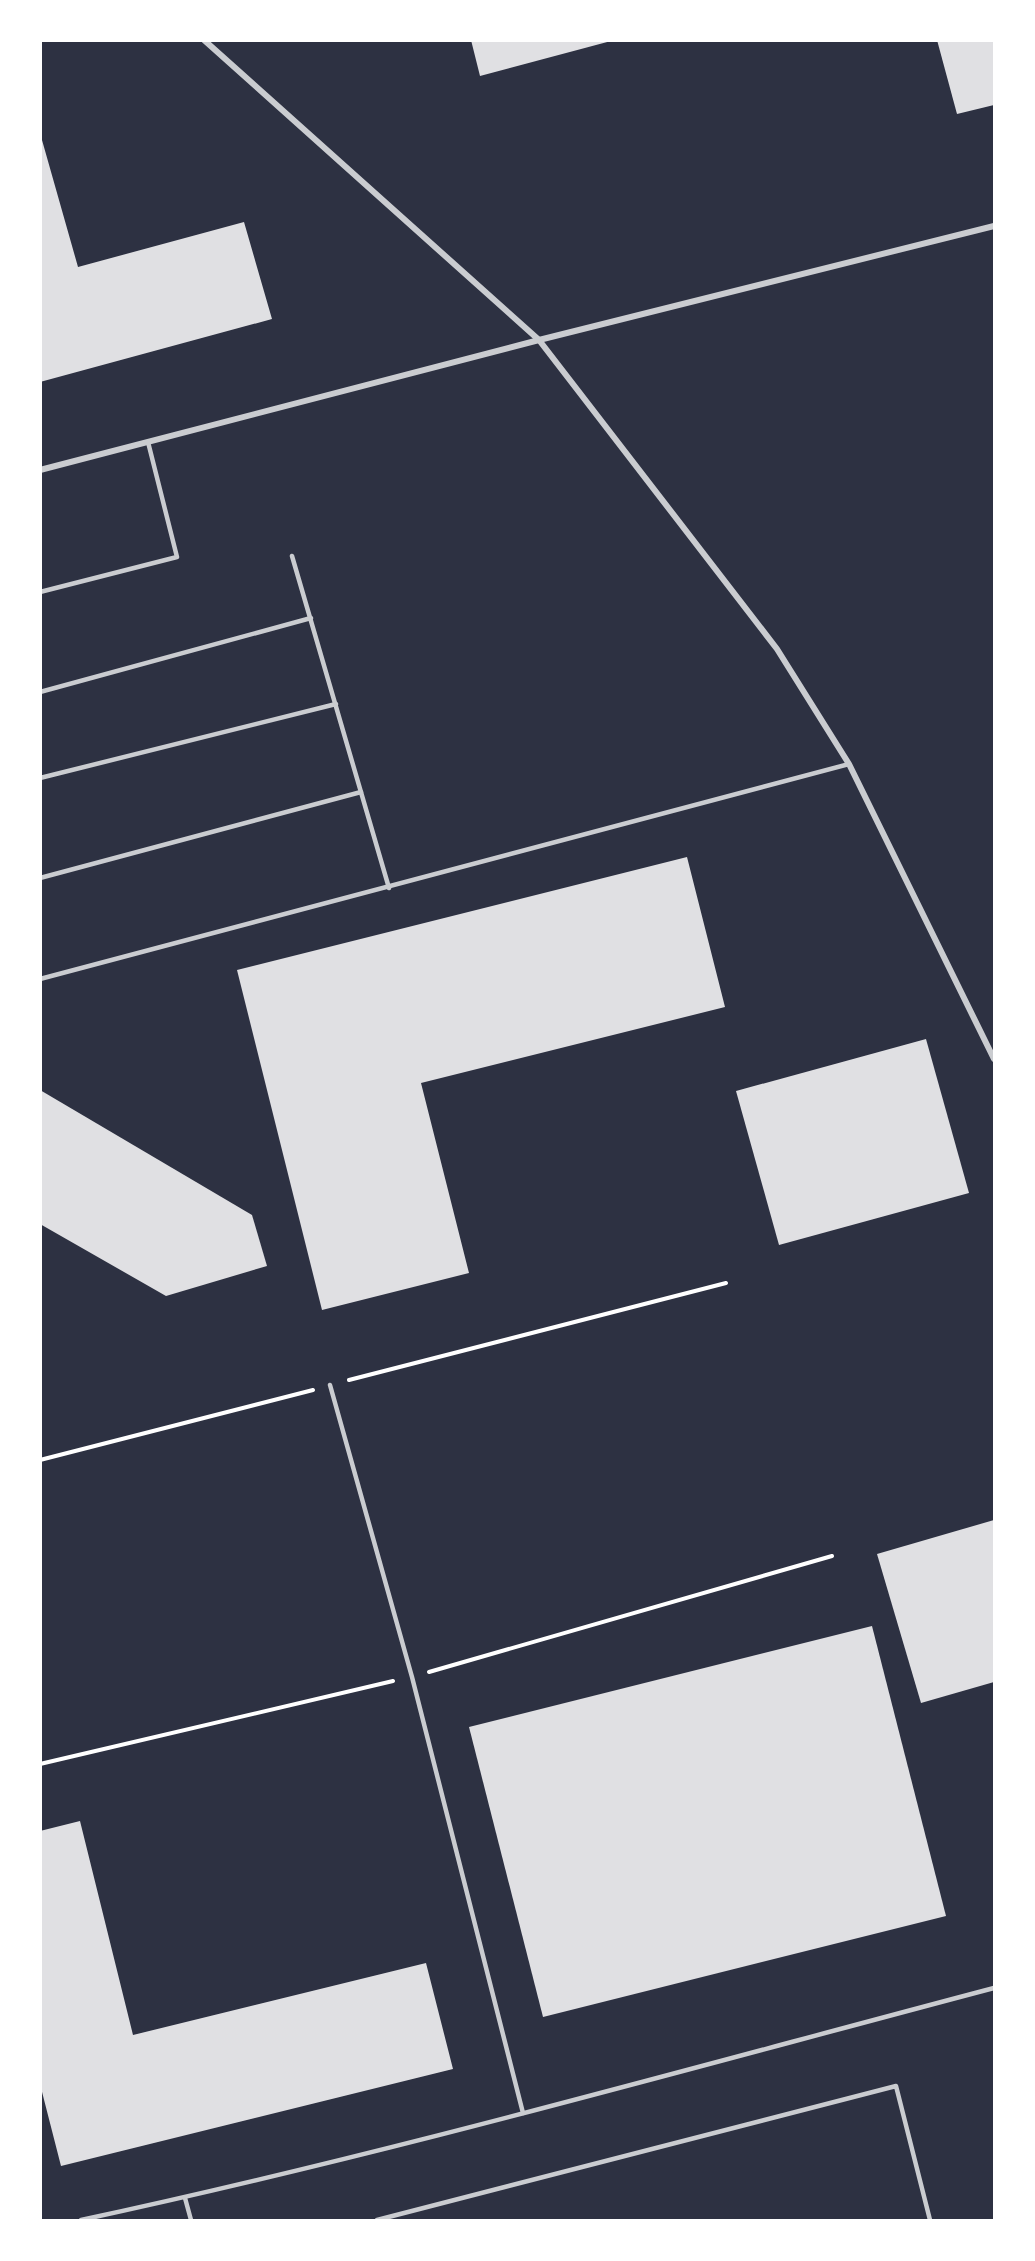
<svg xmlns="http://www.w3.org/2000/svg" width="1035" height="2261" font-family="'Fira Sans',sans-serif">
<style>
.building{fill:#e0e0e3}
.lines{fill:none;stroke-linecap:round;stroke-linejoin:round}
.path{stroke:#fff;stroke-width:4}
.service{stroke:#caccd0;stroke-width:4.5}
.minor{stroke:#caccd0;stroke-width:6}
</style>
<rect width="100%" height="100%" fill="#2d3142"/>
<g class="building">
<polygon points="471,40 611,40 611,41 480,76"/>
<polygon points="937,40 994,40 994,105 957,114"/>
<polygon points="40,133 78,267 244,222 272,319 40,382"/>
<polygon points="687,857 725,1007 421,1083 469,1273 322,1310 237,970"/>
<polygon points="926,1039 969,1193 779,1245 736,1091"/>
<polygon points="40,1090 252,1215 267,1266 166,1296 40,1224"/>
<polygon points="994,1520 994,1682 921,1703 877,1554"/>
<polygon points="872,1626 946,1916 543,2017 469,1727"/>
<polygon points="80,1821 133,2035 426,1963 453,2069 61,2166 40,2084 40,1831"/>
</g>
<g class="lines">
<g class="path">
<polyline points="349,1380 726,1283"/>
<polyline points="40,1460 313,1390"/>
<polyline points="429,1672 832,1556"/>
<polyline points="40,1764 393,1681"/>
</g>
<g class="service">
<polyline points="292,556 389,888"/>
<polyline points="40,592 177,557 148,442"/>
<polyline points="40,692 311,618"/>
<polyline points="40,778 336,704"/>
<polyline points="40,878 361,792"/>
<polyline points="40,979 849,764"/>
<polyline points="330,1385 412,1677 523,2113"/>
<polyline points="185,2198 191,2220"/>
<path d="M81,2220C388,2154 691,2068 994,1988"/>
<polyline points="377,2220 896,2086 930,2220"/>
</g>
<g class="minor">
<polyline points="204,40 539,340 777,649 849,764 994,1059"/>
<polyline points="40,470 539,340 994,226"/>
</g>
</g>
<rect width="1035" height="2261" fill="none" stroke="#ffffff" stroke-width="84"/>
</svg>
